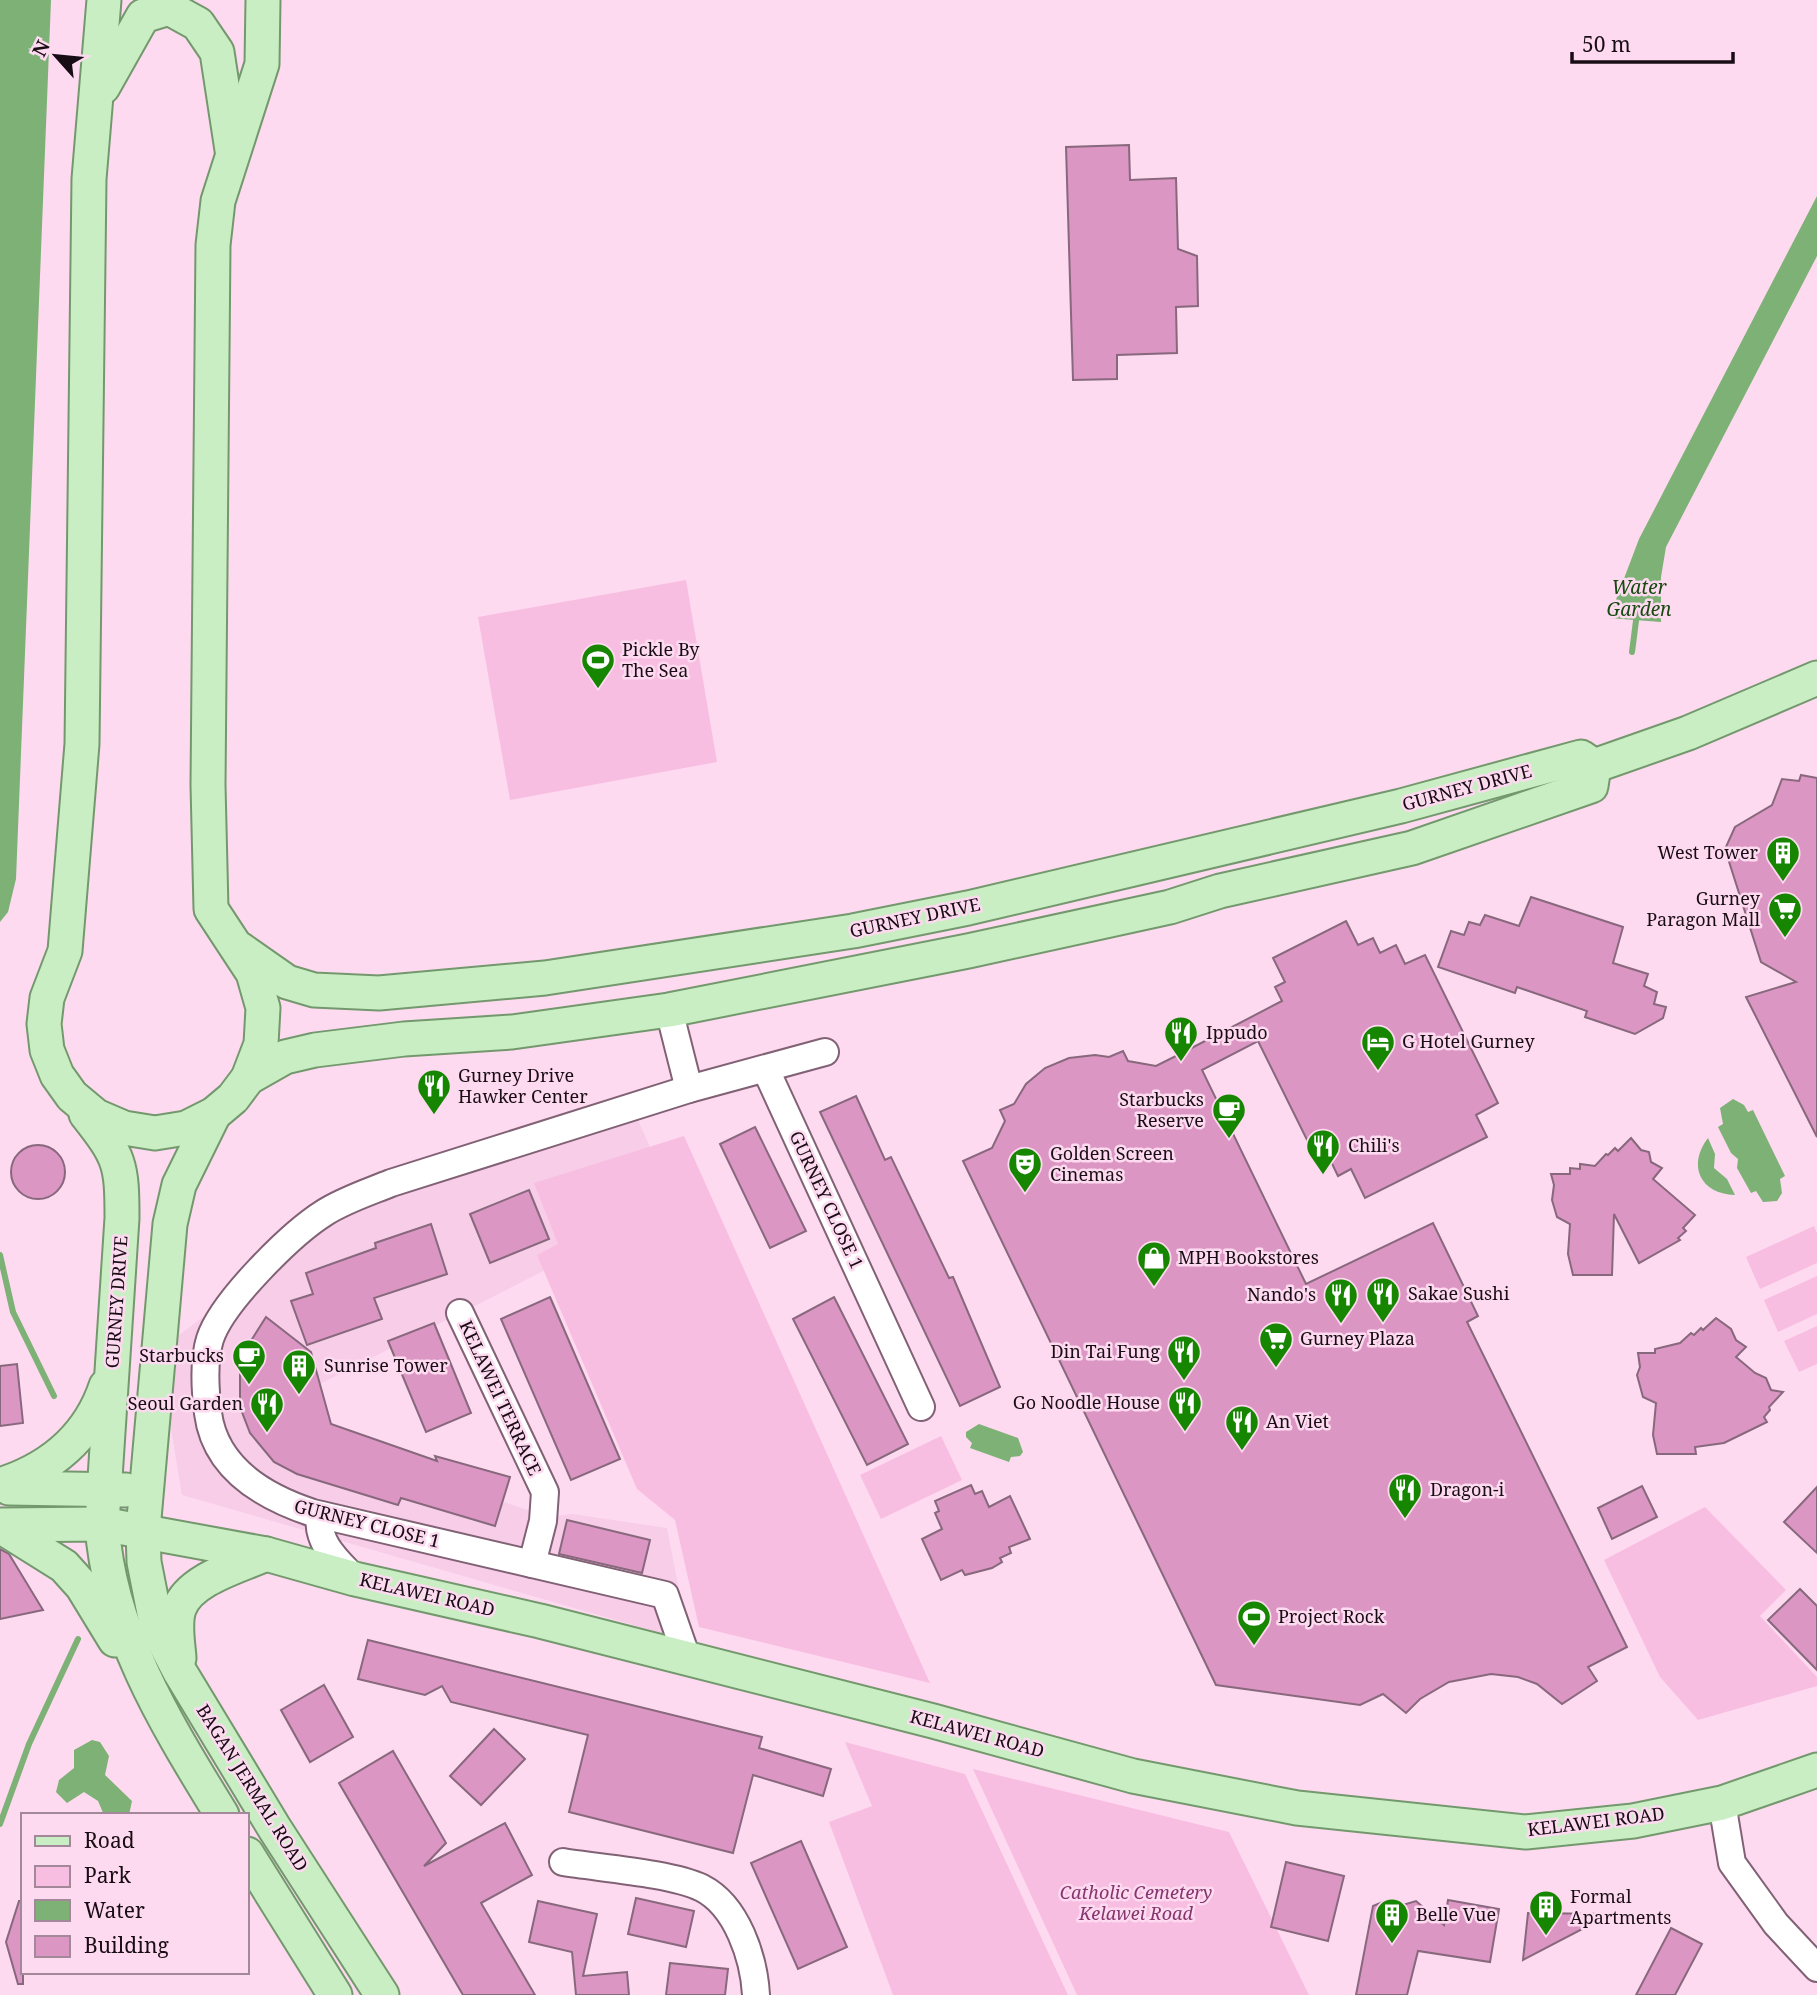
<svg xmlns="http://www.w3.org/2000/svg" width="1817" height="1995" font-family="'Noto Serif',serif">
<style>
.built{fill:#f7cde8}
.green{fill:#f8bee2}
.water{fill:#7db176}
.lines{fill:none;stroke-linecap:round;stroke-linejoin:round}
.stream{stroke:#7db176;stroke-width:6}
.building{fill:#db96c3;stroke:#87687c;stroke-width:2}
.minor-casing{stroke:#816275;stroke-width:30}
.major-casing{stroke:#74986d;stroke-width:37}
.minor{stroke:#fff;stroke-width:26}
.major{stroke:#c9eec4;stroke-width:33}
.labels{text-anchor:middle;stroke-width:5;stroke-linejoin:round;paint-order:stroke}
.poi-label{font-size:18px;fill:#190d15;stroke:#fedaf0;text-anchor:start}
.street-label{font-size:18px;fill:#190d15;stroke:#fedaf0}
.park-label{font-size:18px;font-style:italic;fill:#85356d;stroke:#fedaf0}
.water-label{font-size:19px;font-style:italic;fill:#164a0f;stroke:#fedaf0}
</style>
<rect width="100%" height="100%" fill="#fedaf0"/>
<polygon class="built" points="631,1105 676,1204 318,1385 318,1441 549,1517 572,1514 667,1528 689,1641 182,1495 158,1351 336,1216"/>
<g class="green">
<polygon points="686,580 717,762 510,800 478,617"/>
<polygon points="684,1136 930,1683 699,1627 675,1520 637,1489 537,1255 558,1244 534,1183"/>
<polygon points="1814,1226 1817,1233 1817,1263 1760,1289 1746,1257"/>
<polygon points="1817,1276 1817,1314 1778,1332 1764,1300"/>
<polygon points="1817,1326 1817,1364 1799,1372 1784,1341"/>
<polygon points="941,1436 962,1480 881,1519 860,1475"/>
<polygon points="1705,1507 1786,1590 1760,1616 1817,1677 1817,1686 1698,1720 1660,1677 1604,1560"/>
<polygon points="845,1742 965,1774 1068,1995 893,1995 829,1822 872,1806"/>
<polygon points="973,1769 1229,1832 1309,1995 1077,1995"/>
</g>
<g class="water">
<polygon points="0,0 51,0 16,879 8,912 0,922"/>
<polygon points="1817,196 1817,256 1666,547 1661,577 1661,622 1609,618 1639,539"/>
<polygon points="1733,1099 1744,1105 1748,1112 1753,1110 1785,1176 1780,1179 1782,1193 1777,1201 1763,1202 1756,1191 1751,1193 1737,1168 1738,1159 1731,1153 1718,1127 1723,1124 1720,1108"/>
<path d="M1708,1138L1715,1154L1714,1168L1727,1179L1735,1195C1700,1194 1687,1165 1708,1138Z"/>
<polygon points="979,1424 1018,1438 1023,1452 1020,1456 1011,1457 1009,1462 970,1448 972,1443 966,1437 966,1432"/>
<polygon points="92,1740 100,1742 109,1756 105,1775 132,1801 129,1815 104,1815 98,1801 84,1792 67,1803 56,1792 59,1780 74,1768 74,1750"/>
</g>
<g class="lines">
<g class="stream">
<polyline points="1632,652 1637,613"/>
<polyline points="0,1255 13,1312 54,1396"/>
<polyline points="0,1824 29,1744 78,1639"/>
</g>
</g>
<g class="building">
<polygon points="1129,145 1130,180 1176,178 1178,249 1197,256 1198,306 1176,307 1177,353 1117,355 1117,379 1073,380 1066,147"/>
<polygon points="1801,775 1817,778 1817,1137 1746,997 1796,982 1761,962 1725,849 1735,827 1772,805 1782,779 1799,781"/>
<polygon points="1531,897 1623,927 1613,963 1648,974 1644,986 1657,992 1654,1004 1666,1007 1663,1018 1635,1034 1585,1017 1587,1011 1517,987 1515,993 1438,967 1451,931 1464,935 1469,922 1480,925 1485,915 1519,926"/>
<polygon points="1346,921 1358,945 1373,938 1380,953 1396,945 1405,964 1425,955 1498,1103 1476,1115 1487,1137 1365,1198 1351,1169 1338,1176 1324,1147 1313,1152 1258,1041 1202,1070 1306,1284 1433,1223 1478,1316 1467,1322 1627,1647 1588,1667 1597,1681 1562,1704 1537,1684 1518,1677 1491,1674 1449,1682 1420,1699 1406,1713 1383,1694 1360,1705 1216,1685 963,1161 992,1148 1005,1121 1000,1110 1014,1104 1026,1084 1045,1068 1069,1058 1095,1055 1109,1057 1123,1051 1128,1061 1156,1066 1182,1053 1282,1001 1275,987 1285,982 1273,958"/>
<polygon points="856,1096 885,1160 891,1157 949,1278 953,1277 1000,1387 960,1406 820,1112"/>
<polygon points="755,1127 806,1231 770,1248 720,1144"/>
<polygon points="1631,1138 1641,1150 1649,1152 1651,1162 1662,1168 1653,1179 1695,1215 1683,1228 1686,1231 1678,1238 1680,1240 1639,1263 1614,1214 1612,1275 1573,1275 1568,1254 1570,1224 1557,1217 1552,1200 1554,1185 1551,1174 1570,1174 1570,1168 1580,1169 1580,1164 1595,1166 1606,1154 1608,1155 1615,1148 1618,1151"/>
<circle cx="38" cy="1172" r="27"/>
<polygon points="529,1190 549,1239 490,1263 470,1214"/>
<polygon points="431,1224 447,1274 374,1298 382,1319 307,1345 291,1301 313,1294 306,1273 376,1248 375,1243"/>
<polygon points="550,1297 620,1459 571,1480 501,1319"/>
<polygon points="834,1297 908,1444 867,1465 793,1319"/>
<polygon points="266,1317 311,1352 331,1424 437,1461 435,1456 510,1477 495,1526 401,1498 398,1505 297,1474 274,1462 250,1433 240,1407 240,1375 247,1347"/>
<polygon points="1716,1318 1731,1329 1736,1340 1746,1347 1736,1357 1755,1373 1766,1378 1771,1390 1783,1392 1769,1407 1770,1410 1764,1417 1767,1422 1724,1443 1695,1447 1696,1454 1657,1454 1653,1435 1656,1403 1643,1397 1637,1375 1640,1367 1638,1353 1655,1353 1655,1349 1680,1343 1691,1333 1694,1335 1701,1328 1703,1330"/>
<polygon points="434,1323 471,1413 426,1432 388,1341"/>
<polygon points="17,1364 23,1423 0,1426 0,1366"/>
<polygon points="971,1485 975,1494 982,1491 989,1507 1010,1496 1030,1539 1009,1547 1011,1553 1000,1558 1002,1562 992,1568 965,1575 962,1570 941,1580 922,1539 942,1529 935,1513 939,1511 935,1501"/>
<polygon points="1642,1486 1657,1517 1612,1539 1598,1508"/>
<polygon points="1817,1487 1817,1553 1784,1522"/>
<polygon points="567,1520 650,1540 642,1573 559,1554"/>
<polygon points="0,1549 9,1554 43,1610 0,1619"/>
<polygon points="1800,1589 1817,1606 1817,1670 1768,1620"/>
<polygon points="368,1640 762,1737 759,1748 831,1769 823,1796 753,1775 733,1853 569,1812 588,1735 451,1702 442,1686 425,1695 358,1679"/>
<polygon points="324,1685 353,1737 310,1762 281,1710"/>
<polygon points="494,1729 525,1759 481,1805 450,1776"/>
<polygon points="393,1751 446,1843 424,1866 505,1823 532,1875 481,1903 535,1995 463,1995 339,1783"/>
<polygon points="801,1841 847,1947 798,1969 751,1863"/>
<polygon points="1286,1862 1344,1876 1328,1941 1271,1927"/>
<polygon points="636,1898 694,1911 686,1947 628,1934"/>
<polygon points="1448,1900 1499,1909 1490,1962 1418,1951 1407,1995 1356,1995 1373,1906 1385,1901 1389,1909 1416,1901 1444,1925"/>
<polygon points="19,1901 23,1901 23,1984 18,1984 6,1942"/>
<polygon points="538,1901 597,1914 583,1976 627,1972 629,1995 576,1995 572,1952 529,1942"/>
<polygon points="1528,1913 1611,1914 1523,1960"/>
<polygon points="1671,1928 1702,1944 1675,1995 1636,1995"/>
<polygon points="670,1963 728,1969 725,1995 666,1995"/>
</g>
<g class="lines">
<g class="minor-casing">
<g id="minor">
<polyline points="669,1010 689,1089"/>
<polyline points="766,1070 921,1407"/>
<polyline points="460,1313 545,1492 543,1521 532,1564"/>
<path d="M320,1515C316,1543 337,1560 355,1579"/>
<path d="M687,1658L665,1595L313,1513C264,1497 215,1468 208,1413C205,1389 203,1361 210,1339C222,1302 291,1234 324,1213C344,1200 369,1192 391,1183L689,1089L825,1052"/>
<polyline points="1722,1803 1732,1863 1776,1924 1817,1968"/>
<path d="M563,1862C599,1868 671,1873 702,1888C737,1906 754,1958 756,1995"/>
</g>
</g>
<g class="major-casing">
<g id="major">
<polyline points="104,0 89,179 82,744 65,951 47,998 44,1024 47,1050 57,1075 72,1096 96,1116 124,1128 155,1133 186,1128 214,1114 233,1098 248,1078 261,1044 263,1008 253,973 211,909 208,785 213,245 218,201 262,64 263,0"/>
<polyline points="103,87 143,16 169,8 198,24 217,52 232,150"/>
<polyline points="1594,766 1688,733 1817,678"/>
<polyline points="240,949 287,982 314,990 379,993 545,978 853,931 968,908 1401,806 1581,757 1594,766"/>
<polyline points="248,1078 285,1057 315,1050 404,1039 512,1032 669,1010 968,951 1170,907 1220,891 1412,848 1591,786 1594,766"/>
<path d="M86,1114C120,1157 122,1164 122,1218L102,1524C109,1633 167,1725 222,1815"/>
<polyline points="214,1114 179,1185 170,1224 143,1530 144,1562 157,1628 180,1672 275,1829 382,1995"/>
<path d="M0,1485C50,1469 89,1437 106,1386"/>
<polyline points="9,1488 126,1490"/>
<polyline points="0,1525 102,1524 266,1554 355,1579 540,1621 933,1721 1133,1776 1297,1808 1526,1832 1633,1821 1722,1803 1817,1770"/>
<polyline points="0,1526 64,1566 82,1586 115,1640"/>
<path d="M179,1658C178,1643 174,1624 179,1609C189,1579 240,1566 266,1554"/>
<polyline points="247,1854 335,1995"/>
</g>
</g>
<use href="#minor" class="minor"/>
<use href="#major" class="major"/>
</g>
<defs>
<g id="stadium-pin" transform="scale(1.75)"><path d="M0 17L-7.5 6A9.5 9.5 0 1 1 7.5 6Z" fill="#168600" stroke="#fedaf0"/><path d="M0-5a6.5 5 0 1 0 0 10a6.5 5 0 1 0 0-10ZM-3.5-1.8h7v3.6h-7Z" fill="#fff"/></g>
<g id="building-pin" transform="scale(1.75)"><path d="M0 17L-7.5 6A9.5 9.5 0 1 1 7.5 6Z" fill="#168600" stroke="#fedaf0"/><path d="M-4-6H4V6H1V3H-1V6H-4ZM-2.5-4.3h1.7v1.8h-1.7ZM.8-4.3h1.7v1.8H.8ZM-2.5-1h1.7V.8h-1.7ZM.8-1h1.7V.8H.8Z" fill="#fff"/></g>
<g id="supermarket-pin" transform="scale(1.75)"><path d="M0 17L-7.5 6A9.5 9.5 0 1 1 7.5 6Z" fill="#168600" stroke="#fedaf0"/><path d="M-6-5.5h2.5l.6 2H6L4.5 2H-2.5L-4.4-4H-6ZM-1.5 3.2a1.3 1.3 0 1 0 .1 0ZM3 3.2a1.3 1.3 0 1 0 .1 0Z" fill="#fff"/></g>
<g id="restaurant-pin" transform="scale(1.75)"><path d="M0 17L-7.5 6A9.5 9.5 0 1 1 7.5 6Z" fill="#168600" stroke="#fedaf0"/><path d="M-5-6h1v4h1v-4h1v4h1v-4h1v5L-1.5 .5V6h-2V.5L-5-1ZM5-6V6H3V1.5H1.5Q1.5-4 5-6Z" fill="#fff"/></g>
<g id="hotel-pin" transform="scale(1.75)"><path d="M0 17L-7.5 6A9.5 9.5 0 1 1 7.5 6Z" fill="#168600" stroke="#fedaf0"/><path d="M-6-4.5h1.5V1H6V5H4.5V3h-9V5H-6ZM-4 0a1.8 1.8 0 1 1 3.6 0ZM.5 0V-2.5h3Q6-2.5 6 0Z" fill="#fff"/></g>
<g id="cafe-pin" transform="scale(1.75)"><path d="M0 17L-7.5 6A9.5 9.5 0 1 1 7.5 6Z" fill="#168600" stroke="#fedaf0"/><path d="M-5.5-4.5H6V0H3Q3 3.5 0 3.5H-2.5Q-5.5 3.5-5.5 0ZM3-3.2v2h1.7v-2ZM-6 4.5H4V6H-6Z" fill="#fff"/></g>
<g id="theatre-pin" transform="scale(1.75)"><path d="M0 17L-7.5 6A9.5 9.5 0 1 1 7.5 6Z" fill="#168600" stroke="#fedaf0"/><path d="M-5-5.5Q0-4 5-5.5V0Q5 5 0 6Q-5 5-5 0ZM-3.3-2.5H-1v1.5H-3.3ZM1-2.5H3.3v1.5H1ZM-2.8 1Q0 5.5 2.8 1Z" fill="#fff"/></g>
<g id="shop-pin" transform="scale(1.75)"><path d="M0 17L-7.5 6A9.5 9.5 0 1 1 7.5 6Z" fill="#168600" stroke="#fedaf0"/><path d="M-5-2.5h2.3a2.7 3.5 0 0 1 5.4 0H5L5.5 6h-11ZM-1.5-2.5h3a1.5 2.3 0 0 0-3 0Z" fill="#fff"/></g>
</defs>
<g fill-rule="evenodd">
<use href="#stadium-pin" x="598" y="660"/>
<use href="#building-pin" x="1783" y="853"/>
<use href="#supermarket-pin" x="1785" y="909"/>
<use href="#restaurant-pin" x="1181" y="1033"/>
<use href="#hotel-pin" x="1378" y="1042"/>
<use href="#restaurant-pin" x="434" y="1086"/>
<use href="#cafe-pin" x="1229" y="1110"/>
<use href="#restaurant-pin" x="1323" y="1146"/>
<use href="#theatre-pin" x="1025" y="1164"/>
<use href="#shop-pin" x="1154" y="1258"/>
<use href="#restaurant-pin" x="1383" y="1294"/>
<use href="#restaurant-pin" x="1341" y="1295"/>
<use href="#supermarket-pin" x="1276" y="1339"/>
<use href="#restaurant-pin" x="1184" y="1352"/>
<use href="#cafe-pin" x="249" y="1356"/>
<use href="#building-pin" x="299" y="1366"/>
<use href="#restaurant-pin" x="1185" y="1403"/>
<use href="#restaurant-pin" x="267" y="1404"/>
<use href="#restaurant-pin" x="1242" y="1422"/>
<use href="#restaurant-pin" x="1405" y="1490"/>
<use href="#stadium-pin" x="1254" y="1617"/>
<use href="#building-pin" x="1546" y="1907"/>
<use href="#building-pin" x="1392" y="1915"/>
</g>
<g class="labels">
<g class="poi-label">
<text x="622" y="656">Pickle By<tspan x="622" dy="21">The Sea</tspan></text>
<text x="1758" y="859" text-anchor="end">West Tower</text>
<text x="1760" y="905" text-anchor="end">Gurney<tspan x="1760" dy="21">Paragon Mall</tspan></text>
<text x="1206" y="1039">Ippudo</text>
<text x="1402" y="1048">G Hotel Gurney</text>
<text x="458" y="1082">Gurney Drive<tspan x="458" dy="21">Hawker Center</tspan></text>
<text x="1204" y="1106" text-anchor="end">Starbucks<tspan x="1204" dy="21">Reserve</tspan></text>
<text x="1348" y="1152">Chili's</text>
<text x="1050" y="1160">Golden Screen<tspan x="1050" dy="21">Cinemas</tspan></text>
<text x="1178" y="1264">MPH Bookstores</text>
<text x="1408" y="1300">Sakae Sushi</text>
<text x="1316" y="1301" text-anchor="end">Nando's</text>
<text x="1300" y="1345">Gurney Plaza</text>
<text x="1160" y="1358" text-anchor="end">Din Tai Fung</text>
<text x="224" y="1362" text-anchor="end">Starbucks</text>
<text x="324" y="1372">Sunrise Tower</text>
<text x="1160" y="1409" text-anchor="end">Go Noodle House</text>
<text x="243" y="1410" text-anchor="end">Seoul Garden</text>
<text x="1266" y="1428">An Viet</text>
<text x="1430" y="1496">Dragon-i</text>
<text x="1278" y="1623">Project Rock</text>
<text x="1570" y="1903">Formal<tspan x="1570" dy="21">Apartments</tspan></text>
<text x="1416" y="1921">Belle Vue</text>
</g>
<g class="street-label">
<text transform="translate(1467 788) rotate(-15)" y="6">GURNEY DRIVE</text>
<text transform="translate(915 918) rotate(-12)" y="6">GURNEY DRIVE</text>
<text transform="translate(826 1200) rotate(65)" y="6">GURNEY CLOSE 1</text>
<text transform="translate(117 1302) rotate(-86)" y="6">GURNEY DRIVE</text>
<text transform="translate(500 1398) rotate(65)" y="6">KELAWEI TERRACE</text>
<text transform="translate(367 1524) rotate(14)" y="6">GURNEY CLOSE 1</text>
<text transform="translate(427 1595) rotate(13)" y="6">KELAWEI ROAD</text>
<text transform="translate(977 1734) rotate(15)" y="6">KELAWEI ROAD</text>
<text transform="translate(252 1788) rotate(58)" y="6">BAGAN JERMAL ROAD</text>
<text transform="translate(1596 1822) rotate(-7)" y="6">KELAWEI ROAD</text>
</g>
<g class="park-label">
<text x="1136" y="1899">Catholic Cemetery<tspan x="1136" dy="21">Kelawei Road</tspan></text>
</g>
<g class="water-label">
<text x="1639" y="594">Water<tspan x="1639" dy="22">Garden</tspan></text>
</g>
</g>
<rect x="21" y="1813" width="228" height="161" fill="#fedaf0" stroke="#a28898" stroke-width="2"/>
<rect x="35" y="1836" width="35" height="10" fill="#c9eec4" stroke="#a28898" stroke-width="2"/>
<text x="84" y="1848" font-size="21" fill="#190d15">Road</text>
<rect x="35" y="1866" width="35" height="21" fill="#f8bee2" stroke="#a28898" stroke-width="2"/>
<text x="84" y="1883" font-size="21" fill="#190d15">Park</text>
<rect x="35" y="1900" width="35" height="21" fill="#7db176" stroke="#a28898" stroke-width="2"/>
<text x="84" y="1918" font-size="21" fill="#190d15">Water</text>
<rect x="35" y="1936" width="35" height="21" fill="#db96c3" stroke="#a28898" stroke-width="2"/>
<text x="84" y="1953" font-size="21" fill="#190d15">Building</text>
<g transform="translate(56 56) rotate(297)" stroke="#fedaf0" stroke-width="5" paint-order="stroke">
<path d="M0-5L12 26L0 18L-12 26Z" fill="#190d15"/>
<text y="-10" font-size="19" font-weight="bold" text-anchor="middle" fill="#190d15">N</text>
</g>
<path d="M1572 52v10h161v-10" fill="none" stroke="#190d15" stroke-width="3.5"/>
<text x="1582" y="52" font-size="21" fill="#190d15" stroke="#fedaf0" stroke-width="5" paint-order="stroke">50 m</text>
</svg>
